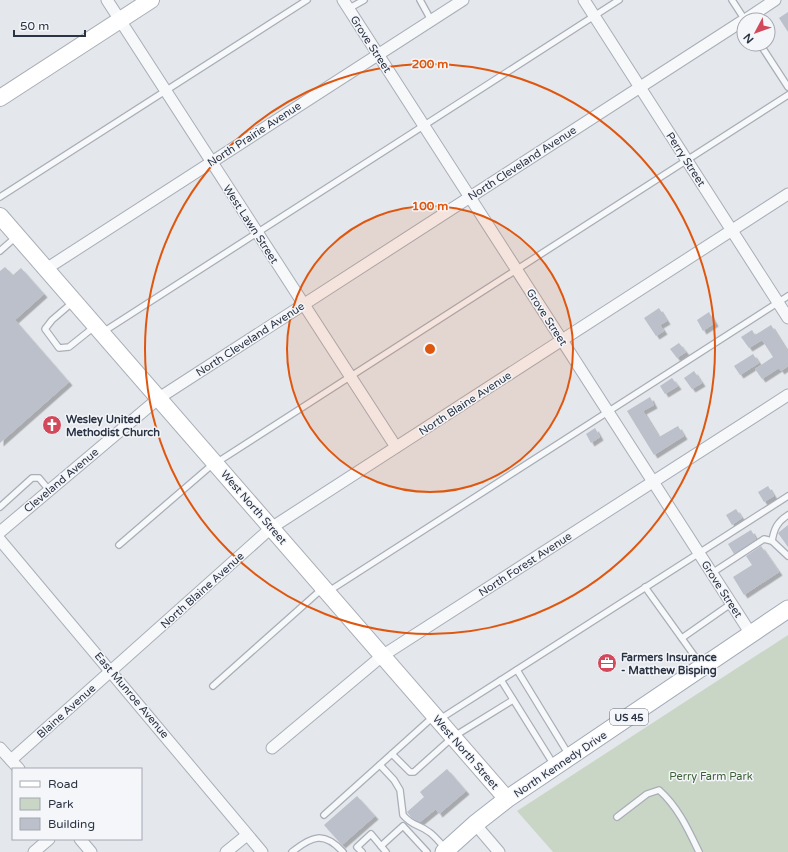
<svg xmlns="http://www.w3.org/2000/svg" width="788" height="852" font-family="'Varela Round',sans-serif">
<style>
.green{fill:#c9d6c5}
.building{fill:#bbc0ca;filter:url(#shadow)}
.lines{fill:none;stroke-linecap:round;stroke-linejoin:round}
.lane-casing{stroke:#a9aeb7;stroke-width:8}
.street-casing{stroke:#a9aeb7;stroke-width:13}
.secondary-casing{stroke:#a9aeb7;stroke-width:18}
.primary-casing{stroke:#a3abb8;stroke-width:19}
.lane{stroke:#f7f8fa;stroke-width:5.5}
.street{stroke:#f7f8fa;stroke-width:11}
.secondary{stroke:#fff;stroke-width:16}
.primary{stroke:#fff;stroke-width:17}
.ring{fill:none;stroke:#df570f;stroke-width:2}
.labels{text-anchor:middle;stroke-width:3;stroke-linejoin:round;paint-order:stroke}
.shield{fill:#f4f6f9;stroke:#676e7b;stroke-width:1}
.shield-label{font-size:10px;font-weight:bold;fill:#2b3445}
.street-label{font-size:11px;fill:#2b3445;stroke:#f4f6f9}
.poi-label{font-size:11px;font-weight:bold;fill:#2b3445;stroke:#f4f6f9;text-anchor:start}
.park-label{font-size:11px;fill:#3f6138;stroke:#f4f6f9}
.centre{fill:#df570f;stroke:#f4f6f9;stroke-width:2}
.ring-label{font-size:12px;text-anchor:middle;font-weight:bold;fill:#df570f;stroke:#f4f6f9;stroke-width:3;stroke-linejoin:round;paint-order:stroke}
</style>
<defs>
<filter id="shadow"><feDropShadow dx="3.5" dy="3.5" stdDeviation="0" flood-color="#0004"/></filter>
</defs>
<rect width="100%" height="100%" fill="#e4e7ec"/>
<polygon class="green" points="788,635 788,852 553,852 517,811"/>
<g class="building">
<polygon points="788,12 788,32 779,18"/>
<polygon points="5,267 13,275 21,268 44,294 15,320 69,382 0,443 0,271"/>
<polygon points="659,308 667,321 660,325 664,331 656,336 644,318"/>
<polygon points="709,312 715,323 703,331 697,320"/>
<polygon points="771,325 788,352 788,366 781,371 779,368 762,379 755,369 773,357 762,340 749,348 741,337 752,330 755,335"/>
<polygon points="679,343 686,352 677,358 670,349"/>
<polygon points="753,354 759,363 740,375 734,366"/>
<polygon points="694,371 702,383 692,389 684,378"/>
<polygon points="672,378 678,386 665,394 660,386"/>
<polygon points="650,397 654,405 643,411 659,437 678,426 684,436 654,455 627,411"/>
<polygon points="595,428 600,437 591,443 586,434"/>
<polygon points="768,486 774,496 764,502 758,492"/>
<polygon points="736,509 742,518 732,525 726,515"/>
<polygon points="788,525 788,547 778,533"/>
<polygon points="751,530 756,539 734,554 728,544"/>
<polygon points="761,546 779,572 744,595 733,577 752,565 746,556"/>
<polygon points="447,769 466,791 439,814 436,809 420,822 412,818 407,812 424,797 420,792"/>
<polygon points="357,796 375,816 342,845 324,825"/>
</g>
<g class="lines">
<g class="lane-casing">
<g id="lane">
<polyline points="420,0 431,20"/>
<polyline points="732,0 745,20"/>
<polyline points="348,9 364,0"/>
<polyline points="760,44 788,87"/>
<polyline points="0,197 307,0"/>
<polyline points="0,251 17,236"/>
<polyline points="73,302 52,320 45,329 59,348 69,347 94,327"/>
<polyline points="103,332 619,0"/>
<polyline points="216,463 788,95"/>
<polyline points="0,507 32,478 39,478 49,490"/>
<path d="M772,541C774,529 777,522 788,515"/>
<polyline points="119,545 213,464"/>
<polyline points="712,573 764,539 772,541 788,556"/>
<polyline points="645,587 701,665"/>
<polyline points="329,591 788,296"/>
<polyline points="682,638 732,603"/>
<polyline points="517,670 569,755"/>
<polyline points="501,680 554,765"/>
<polyline points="213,686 323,588"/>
<polyline points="440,719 788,496"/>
<polyline points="392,754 410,772 414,772 453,737 513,700"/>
<path d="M380,765L394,780L400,790L403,815C413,827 419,824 429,832C435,836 440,843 445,848"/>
<polyline points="324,815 434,716"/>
<path d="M617,817L647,794L659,790C678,807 688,829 699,852"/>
<polyline points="381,846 403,826 427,852"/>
<path d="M292,852C312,836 324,831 343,852"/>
<polyline points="362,852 357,847 371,834 386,852"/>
</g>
</g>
<g class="street-casing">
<g id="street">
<polyline points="107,0 396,447"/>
<polyline points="343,0 751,634"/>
<polyline points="584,0 788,318"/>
<polyline points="745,20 775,0"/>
<polyline points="46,269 463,0"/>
<polyline points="0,532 159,398 744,20"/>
<polyline points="0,540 262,852"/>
<polyline points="0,748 19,769"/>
<polyline points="272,748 382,656 788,395"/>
<polyline points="11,760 271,528 788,194"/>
<polyline points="475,824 499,852"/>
<polyline points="80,839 91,852"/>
<polyline points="34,852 49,839"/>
<polyline points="226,852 247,835"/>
</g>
</g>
<g class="secondary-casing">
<g id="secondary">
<polyline points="0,98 151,0"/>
<polyline points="0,216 507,799"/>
</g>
</g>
<g class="primary-casing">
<polyline id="primary" points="444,852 475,824 507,799 788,609"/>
</g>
<use href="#lane" class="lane"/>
<use href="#street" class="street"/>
<use href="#secondary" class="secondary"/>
<use href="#primary" class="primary"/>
</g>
<circle cx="430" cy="349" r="143" fill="#df570f" fill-opacity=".12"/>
<g class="ring">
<circle cx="430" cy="349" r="143"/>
<circle cx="430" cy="349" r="285"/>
</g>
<defs>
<g id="church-disc" transform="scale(1)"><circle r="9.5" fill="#d1495b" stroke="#f4f6f9"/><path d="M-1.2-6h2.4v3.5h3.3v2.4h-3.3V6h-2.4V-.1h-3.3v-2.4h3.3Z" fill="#fff"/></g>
<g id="office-disc" transform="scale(1)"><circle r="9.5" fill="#d1495b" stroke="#f4f6f9"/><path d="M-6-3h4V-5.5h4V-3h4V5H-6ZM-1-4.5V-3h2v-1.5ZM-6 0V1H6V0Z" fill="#fff"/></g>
</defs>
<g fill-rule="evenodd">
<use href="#church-disc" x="52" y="425"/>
<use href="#office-disc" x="607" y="663"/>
</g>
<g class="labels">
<rect class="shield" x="610" y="709" width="38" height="16" rx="3"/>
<g class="shield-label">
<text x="629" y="721">US 45</text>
</g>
<g class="street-label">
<text transform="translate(371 44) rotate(57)" y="4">Grove Street</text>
<text transform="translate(254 134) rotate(-33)" y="4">North Prairie Avenue</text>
<text transform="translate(686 159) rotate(57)" y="4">Perry Street</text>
<text transform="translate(522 163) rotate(-33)" y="4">North Cleveland Avenue</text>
<text transform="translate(251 224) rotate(57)" y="4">West Lawn Street</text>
<text transform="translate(547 317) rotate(57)" y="4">Grove Street</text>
<text transform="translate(250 339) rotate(-33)" y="4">North Cleveland Avenue</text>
<text transform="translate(465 403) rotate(-33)" y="4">North Blaine Avenue</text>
<text transform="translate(61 480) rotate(-40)" y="4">Cleveland Avenue</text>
<text transform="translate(254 507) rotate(49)" y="4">West North Street</text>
<text transform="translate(525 564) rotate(-33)" y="4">North Forest Avenue</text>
<text transform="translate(722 589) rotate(57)" y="4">Grove Street</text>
<text transform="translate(202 590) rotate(-42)" y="4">North Blaine Avenue</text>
<text transform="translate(132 695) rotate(50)" y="4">East Munroe Avenue</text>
<text transform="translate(66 711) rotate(-42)" y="4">Blaine Avenue</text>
<text transform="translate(466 752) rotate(49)" y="4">West North Street</text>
<text transform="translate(560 764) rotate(-34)" y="4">North Kennedy Drive</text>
</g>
<g class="poi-label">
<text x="66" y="423">Wesley United<tspan x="66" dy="13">Methodist Church</tspan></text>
<text x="621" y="661">Farmers Insurance<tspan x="621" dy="13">- Matthew Bisping</tspan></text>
</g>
<g class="park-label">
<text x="711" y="780">Perry Farm Park</text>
</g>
</g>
<circle cx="430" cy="349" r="6" class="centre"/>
<g class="ring-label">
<text x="430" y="68">200 m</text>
<text x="430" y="210">100 m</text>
</g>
<rect x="12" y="768" width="130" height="72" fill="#f4f6f9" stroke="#a4a8b1"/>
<rect x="20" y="781" width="20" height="6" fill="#ffffff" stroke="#a4a8b1"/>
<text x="48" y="788" font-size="12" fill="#2b3445">Road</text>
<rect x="20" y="798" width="20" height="12" fill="#c9d6c5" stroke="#a4a8b1"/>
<text x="48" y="808" font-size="12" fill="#2b3445">Park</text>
<rect x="20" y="818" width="20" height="12" fill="#bbc0ca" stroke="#a4a8b1"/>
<text x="48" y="828" font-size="12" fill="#2b3445">Building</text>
<g transform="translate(756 32) rotate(229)"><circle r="19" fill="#f4f6f9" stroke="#a4a8b1"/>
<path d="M0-3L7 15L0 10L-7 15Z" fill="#d1495b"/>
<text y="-6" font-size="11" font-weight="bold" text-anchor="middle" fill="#2b3445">N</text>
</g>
<path d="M14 30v6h71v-6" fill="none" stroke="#2b3445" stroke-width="2"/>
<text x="20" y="30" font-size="12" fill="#2b3445" stroke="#f4f6f9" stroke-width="3" paint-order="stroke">50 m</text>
</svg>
